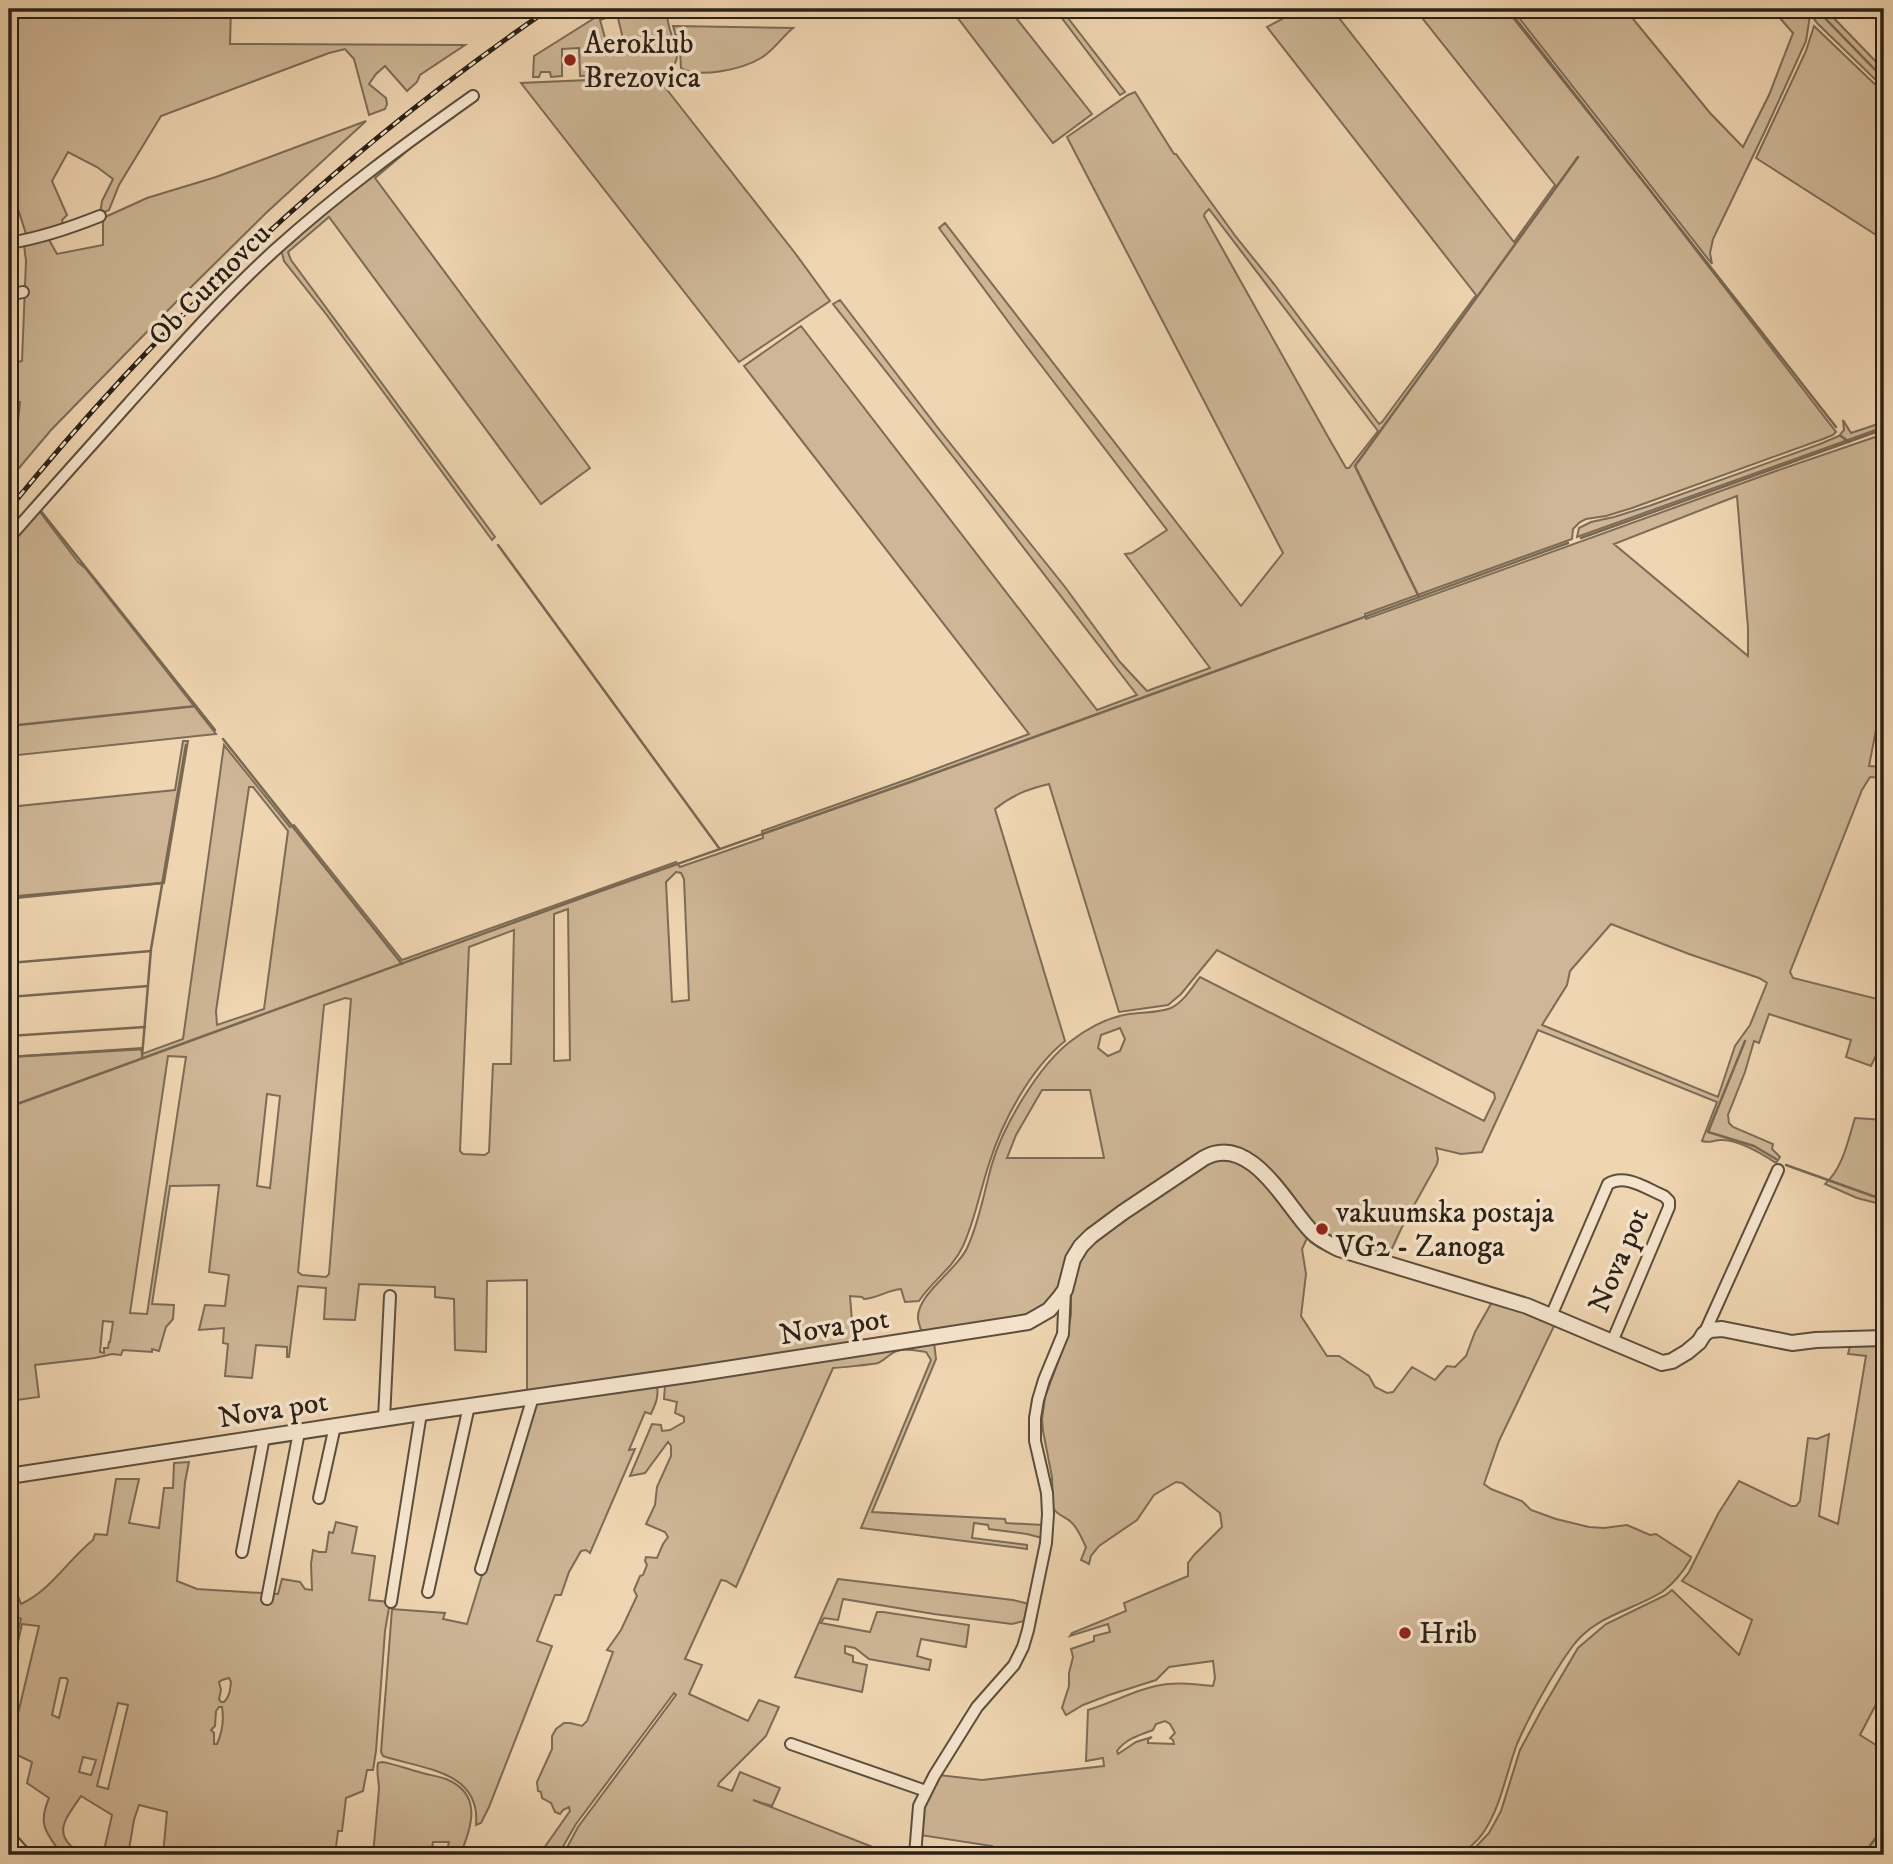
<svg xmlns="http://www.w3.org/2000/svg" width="1893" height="1864" font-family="'IM FELL DW Pica',serif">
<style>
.green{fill:#ceb696;stroke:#7c6c56;stroke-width:2;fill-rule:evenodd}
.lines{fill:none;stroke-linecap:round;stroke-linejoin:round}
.stream{stroke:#786853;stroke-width:2.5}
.minor-casing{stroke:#5c4e3c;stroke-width:14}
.tertiary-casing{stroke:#5c4e3c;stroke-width:18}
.minor{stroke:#f5e4cc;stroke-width:10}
.tertiary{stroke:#f5e4cc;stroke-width:14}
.rail-casing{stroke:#2b2115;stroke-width:5}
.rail{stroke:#f5e4cc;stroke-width:2.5;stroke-dasharray:8;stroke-linecap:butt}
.poi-dot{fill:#8f2418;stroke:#f5e4cc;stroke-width:2.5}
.labels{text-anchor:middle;stroke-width:7;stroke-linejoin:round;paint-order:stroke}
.poi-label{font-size:30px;fill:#2b2115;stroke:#f5e4cc;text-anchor:start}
.street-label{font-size:30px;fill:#2b2115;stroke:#f5e4cc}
</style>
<rect width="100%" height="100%" fill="#efd5b1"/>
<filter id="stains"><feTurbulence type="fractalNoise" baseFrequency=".00286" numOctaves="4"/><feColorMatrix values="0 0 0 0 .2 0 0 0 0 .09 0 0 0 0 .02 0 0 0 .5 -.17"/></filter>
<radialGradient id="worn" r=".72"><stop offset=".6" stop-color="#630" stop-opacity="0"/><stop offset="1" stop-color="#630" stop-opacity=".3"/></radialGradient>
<g class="green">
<polygon points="9,9 231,9 230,44 465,45 420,75 417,82 407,91 385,66 376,74 369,84 386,98 387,104 385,109 369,115 354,59 345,49 329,53 161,116 119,185 109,210 100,214 102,201 113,179 97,167 68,152 52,181 67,215 62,220 63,227 27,237 9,181"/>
<path d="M609,9H666C667,17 668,25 671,33C676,47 683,60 668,71L580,76L579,48L562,49V76L551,77L550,72H541L539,77H533L534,56ZM617,14L625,47L609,52L600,20Z"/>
<polygon points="951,9 1009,9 1092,114 1053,143"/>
<polygon points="1055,9 1061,9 1125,92 1120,95"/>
<path d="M1301,9H1332L1514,242L1555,185L1415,9H1506L1645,184L1836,432L1833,435L1823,439L1632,508L1606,516L1586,519L1580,522L1573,529L1572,539L1365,614L1366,619L1776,471L1884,434V689L1869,766L1884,767V778L1870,777L1862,790L1790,972L1793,978L1877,999L1884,997V1038L1871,1066L1846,1057L1851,1040L1769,1014L1759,1043L1754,1041L1745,1072L1728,1115L1729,1123L1733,1127L1773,1144L1772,1149L1780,1157L1776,1163C1761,1153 1741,1141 1723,1140C1715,1139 1710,1144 1702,1141L1717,1102L1538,1030L1482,1152L1461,1154L1436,1148L1438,1159L1437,1164L1402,1227L1388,1257L1345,1245L1320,1233L1277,1183L1216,1150L1094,1230L1056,1294L1038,1313L922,1334C921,1330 919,1324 918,1319C916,1294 958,1270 968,1246C980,1219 984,1192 992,1164C1003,1126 1039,1065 1071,1041C1088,1028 1109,1017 1129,1014C1142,1012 1159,1013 1171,1008C1183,1002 1192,988 1200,977L1484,1121L1495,1098L1494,1093L1217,950L1181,994L1168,1005L1119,1012L1049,784C1028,789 1012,795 995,809L1065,1041C1030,1069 1002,1122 989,1164C980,1191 975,1220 963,1246C953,1268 932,1281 919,1301L905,1302L901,1289C888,1290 878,1298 864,1299L862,1297L850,1296L854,1346L527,1394V1280L487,1281L486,1352L455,1350L454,1299L435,1297V1287L359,1284L355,1320L324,1319L326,1288L298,1286L289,1357H287V1347L256,1345L252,1378L225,1376L228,1344L223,1343L224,1328L199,1330L205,1305L225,1306L229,1275L209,1272L219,1185L170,1186L152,1304L174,1305L173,1319L166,1327L159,1351L152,1349V1352L123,1350L121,1355L112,1354L95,1358L35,1365L39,1397L9,1401V1057L141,1048L142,1054L183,1039L224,745L290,827L294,825L402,960L676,862L680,867L763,838L762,831L914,777L1029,734L744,366L801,326L1097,710L1137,695L980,491L833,304L840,300L941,432L1065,587L1120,662L1147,691L1210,668L1125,554L1132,553L1167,530L1024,343L939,228L945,223L1241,606L1283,553L1067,137L1128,95L1135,92L1174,154H1176L1236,237L1274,284L1379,424L1382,422L1476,295L1267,27ZM1209,209L1378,431L1349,468H1346L1327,435L1204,216L1205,213ZM1737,496L1748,628V656L1614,544ZM249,787H253L288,831L264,1009L217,1025L216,1011ZM676,872L681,873L684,879L689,1000L672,1002L666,882ZM568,909L570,1060L554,1061V914ZM1611,924L1689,954L1759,978L1767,983L1750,1025L1735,1046L1718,1097L1542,1025L1567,985L1570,971ZM514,930L511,1064H493L489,1152L485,1155L463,1154L460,1151L469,947ZM345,998L351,999L329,1274L326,1277L302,1275L298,1272L324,1005ZM1120,1028L1125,1039L1120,1051L1108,1056L1098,1048L1101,1035ZM168,1056L186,1057L147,1314L130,1313ZM1042,1090H1090L1104,1158H1007L1016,1135ZM267,1094L280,1096L270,1188L257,1186ZM103,1321L113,1322L110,1342H109L108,1348H104V1353L100,1352Z"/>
<polygon points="1512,9 1625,9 1710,113 1743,147 1769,95 1793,33 1772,9 1811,9 1806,41 1765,131 1713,239 1710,253 1712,264"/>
<polygon points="1817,9 1826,10 1884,70 1884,88 1818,24 1814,19"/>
<path d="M673,26L793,28C782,37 773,51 761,58C743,69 699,79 681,68L680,50Z"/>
<polygon points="1814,26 1884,93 1884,240 1756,158 1806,51"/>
<polygon points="657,77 795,253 830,301 739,362 521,83"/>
<polygon points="455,110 454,117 413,146 375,178 590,468 541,504 329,217 288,252 291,260 495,537 492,540 326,314 284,261 281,249 367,176"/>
<polygon points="366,121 266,213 180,298 51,430 9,480 9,432 17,431 20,402 9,403 9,364 22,361 26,261 24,245 48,238 57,254 103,245 103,218 147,198 216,177"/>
<polygon points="1843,420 1851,433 1884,422 1884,427 1577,537 1579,528 1591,522 1614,517 1649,506 1820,444 1839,436 1844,430"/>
<polygon points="37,508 78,562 85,568 216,734 9,756 9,540"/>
<polygon points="183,741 188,741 164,883 9,899 9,807 175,790"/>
<path d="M1855,1118L1884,1120V1205L1857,1198L1825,1184C1843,1168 1848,1140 1855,1118Z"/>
<path d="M1227,1155L1263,1177L1309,1234L1302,1249L1306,1274L1301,1316L1327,1356H1339L1369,1376L1375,1387L1387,1393L1393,1392L1412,1367L1435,1380L1447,1366L1455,1367L1466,1356L1475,1332L1492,1302L1533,1313L1555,1324L1499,1441L1484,1484L1491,1489L1522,1501L1531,1510L1556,1519L1589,1527L1604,1528L1627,1525L1650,1535L1656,1534L1691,1557L1690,1560C1683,1572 1673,1584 1662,1592C1631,1611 1594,1616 1572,1647C1553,1673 1530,1714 1517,1744C1506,1773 1501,1807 1483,1833C1477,1842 1468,1849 1460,1855H991L992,1846L920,1835C921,1810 928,1797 939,1775L982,1780L1104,1766L1103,1758L1086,1761L1088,1710C1115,1702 1140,1687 1168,1684C1184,1682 1198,1685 1213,1686L1215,1678L1213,1661L1169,1667L1156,1680L1109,1695L1083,1705L1066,1715L1062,1708L1069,1686V1673L1073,1657L1071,1649L1094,1641V1636L1110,1632L1108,1624L1070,1636L1072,1633L1126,1611L1124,1603L1188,1576V1563L1194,1555L1222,1527L1220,1513L1182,1483L1176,1482L1154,1495L1137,1520L1099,1546L1091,1556L1089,1564L1081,1560L1086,1547C1082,1539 1078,1528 1071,1522C1065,1516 1058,1516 1053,1508L1052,1477L1043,1431L1042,1419L1045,1397L1067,1338L1071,1314V1282L1086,1246L1195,1167ZM1165,1721L1170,1724L1175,1733L1170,1738L1173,1740L1174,1744L1148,1743V1740L1152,1737L1136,1742L1118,1754L1117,1751C1126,1739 1139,1735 1153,1730L1156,1724Z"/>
<path d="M934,1342L936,1359L872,1512L1005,1519L1006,1523L1043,1525L1042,1538L1027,1534L989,1529L988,1525L974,1523L972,1538L1027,1545V1549L861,1528L931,1360L926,1352C917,1351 906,1348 897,1351C890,1353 885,1360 878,1363C875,1364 838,1368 833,1368L736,1587L726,1581L721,1580L685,1659L702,1665L689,1694L748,1721L759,1700L779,1707L766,1736L719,1783L718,1786L732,1791L740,1772L780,1788L772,1806L753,1800L893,1855H768L751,1847L746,1855H701L695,1851L690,1852L688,1855H563L578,1827L676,1695L674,1693L576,1824L558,1855H540L544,1848L570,1811L569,1807L563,1810L560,1814L555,1812L551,1803L542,1798L541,1792L538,1791L537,1782L552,1749V1736L556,1729L564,1723H570L582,1726L587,1721L613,1652L607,1650L621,1630L637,1596L634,1590L640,1576L643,1575L647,1565L645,1561L646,1557L657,1558L663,1544L668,1537L665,1532L646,1524L655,1505L657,1487L671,1456V1446L668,1442L645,1473L630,1476L652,1424L661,1425L662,1431L670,1430L684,1422V1417L675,1413L677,1402L664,1399L665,1386L668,1383Z"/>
<polygon points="1878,1344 1876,1389 1884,1390 1884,1689 1860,1735 1884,1750 1884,1855 1474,1855 1472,1851 1489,1833 1501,1811 1520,1750 1542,1709 1578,1648 1606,1624 1666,1595 1672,1590 1739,1655 1752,1620 1682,1581 1689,1572 1718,1514 1739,1481 1791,1506 1796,1506 1800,1501 1808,1438 1817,1439 1829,1434 1819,1516 1838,1524 1866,1356 1848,1354 1850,1346 1854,1345"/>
<path d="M657,1386C659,1397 655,1405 651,1414L645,1412L629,1450L635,1449L590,1553L586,1550L581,1551L569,1572L561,1595H555L537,1641L552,1646L489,1807L481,1823L476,1825C481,1770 421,1769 383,1756L381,1752L392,1609L445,1613L443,1619L467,1624L533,1408L539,1402Z"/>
<path d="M189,1462L185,1482L177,1581L197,1589L278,1594L282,1579L300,1582L305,1589L312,1590L311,1564L313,1550L319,1552H326L329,1532L333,1533L336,1522L357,1527L352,1553L375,1556L369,1600L390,1602L385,1631L376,1751L373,1770H367L363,1791L346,1798L342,1831H338L335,1855H192L178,1853L177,1855H163L167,1812L139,1805L134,1820L128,1855H103L112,1815L81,1796C67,1817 50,1834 79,1852L78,1855H62C47,1833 37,1826 49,1798L27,1783L32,1762L9,1751L39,1626L22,1624L9,1682V1665L21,1619L14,1615L9,1618V1573L21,1604C51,1590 68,1560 93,1540L95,1534L107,1535L116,1479H139L129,1523L159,1528L164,1488H173L174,1463ZM60,1678H66L68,1680L59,1718L52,1715ZM229,1678L231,1682C230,1690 230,1696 224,1702H221L219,1699L221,1690L219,1682L222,1680ZM118,1703L128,1705L108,1789L97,1786ZM219,1707H222C224,1719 222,1733 217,1744H214V1733L211,1730L215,1726L216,1711ZM83,1757L96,1760L91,1775L79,1772Z"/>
<polygon points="838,1579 1013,1600 1029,1604 1024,1621 1012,1624 934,1614 843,1599 838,1620 824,1618 821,1623 870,1632 877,1612 883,1612 969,1625 966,1647 921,1639 917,1656 931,1660 929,1670 869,1659 855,1648 845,1646 845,1653 853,1656 853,1662 867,1665 862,1692 795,1677"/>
<path d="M382,1762C395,1764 407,1769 419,1772C428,1775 438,1776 446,1779C483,1794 472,1827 460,1855H446L449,1842H433L431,1855H373L379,1789C379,1780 376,1772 378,1763Z"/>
</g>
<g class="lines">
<g class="stream">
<polyline points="1508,9 1836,427"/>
<polyline points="1818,11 1884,79"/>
<polyline points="1841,436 1849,442"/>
<polyline points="40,510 215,730"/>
<polyline points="1581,538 1884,429"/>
<polyline points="498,545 719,848"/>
<polyline points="1419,597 1355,466 1578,157"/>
<polyline points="9,726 196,706"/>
<polyline points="223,739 402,964"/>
<polyline points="9,897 162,883"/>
<polyline points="9,963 151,951"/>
<polyline points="9,997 148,986"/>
<polyline points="9,1036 145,1027"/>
<polyline points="1745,1041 1708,1132 1754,1146 1776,1159"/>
<polyline points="9,1057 142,1049"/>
<polyline points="142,1057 151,949 186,745"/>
<polyline points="9,1107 595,893 913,781 1568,543"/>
<polyline points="1786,1165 1884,1200"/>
<polyline points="1863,1855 1884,1827"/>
</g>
<g class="minor-casing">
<g id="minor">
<path d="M9,243C41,238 70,228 100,216"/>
<polyline points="9,295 23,292"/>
<path d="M9,538C48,493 89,448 129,403C176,351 223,297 276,249C338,193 405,144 473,96"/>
<path d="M1551,1316L1608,1184C1625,1173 1647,1189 1664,1196L1669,1201V1207L1612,1342"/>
<polyline points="1704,1334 1778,1170"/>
<polyline points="384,1419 390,1296"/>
<polyline points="319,1498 335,1426"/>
<polyline points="242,1552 264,1437"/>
<polyline points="481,1569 533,1397"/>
<polyline points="428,1592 469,1406"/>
<polyline points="267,1599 299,1432"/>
<polyline points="391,1602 421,1413"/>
<polyline points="791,1744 926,1791"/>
<polyline points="9,1836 26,1855"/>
<polyline points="915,1855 919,1806 934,1776 977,1707 1014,1665 1023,1647 1028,1630 1046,1543 1048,1514 1047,1493 1035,1441 1035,1418 1038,1400 1044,1380 1063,1334 1065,1290"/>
</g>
</g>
<g class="tertiary-casing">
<path id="tertiary" d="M9,1476L421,1413L694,1374L1028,1322L1049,1310L1060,1297L1065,1290L1073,1259L1081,1246L1091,1236L1122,1213L1204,1158C1250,1132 1286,1205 1311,1231C1318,1239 1329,1244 1339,1249L1527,1306L1662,1363L1672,1361L1687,1352L1699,1342L1704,1334L1710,1330L1722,1329L1792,1343L1816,1340L1884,1338"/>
</g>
<use href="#minor" class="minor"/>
<use href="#tertiary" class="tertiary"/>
<g class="rail-casing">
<path id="rail" d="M9,509C164,318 346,148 549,9"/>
</g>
<use href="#rail" class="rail"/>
</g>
<g class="poi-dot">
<circle cx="570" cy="60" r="7"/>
<circle cx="1322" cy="1229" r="7"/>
<circle cx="1405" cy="1633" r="7"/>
</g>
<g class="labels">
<g class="poi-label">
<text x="584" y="53">Aeroklub<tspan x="584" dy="34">Brezovica</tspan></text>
<text x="1336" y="1222">vakuumska postaja<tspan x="1336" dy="34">VG2 - Zanoga</tspan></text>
<text x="1419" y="1643">Hrib</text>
</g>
<g class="street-label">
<text transform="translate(209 284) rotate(-45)" y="10">Ob Curnovcu</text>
<text transform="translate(1618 1260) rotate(-67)" y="10">Nova pot</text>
<text transform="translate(834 1326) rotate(-9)" y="10">Nova pot</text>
<text transform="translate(273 1409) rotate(-9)" y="10">Nova pot</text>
</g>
</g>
<rect width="1893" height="1864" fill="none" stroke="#efd5b1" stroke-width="35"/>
<rect x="10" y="10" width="1872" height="1843" fill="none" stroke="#2b2115" stroke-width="3.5"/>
<rect x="18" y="18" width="1858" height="1829" fill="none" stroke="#2b2115" stroke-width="2"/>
<rect width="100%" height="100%" filter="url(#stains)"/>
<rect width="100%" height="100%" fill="url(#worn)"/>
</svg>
